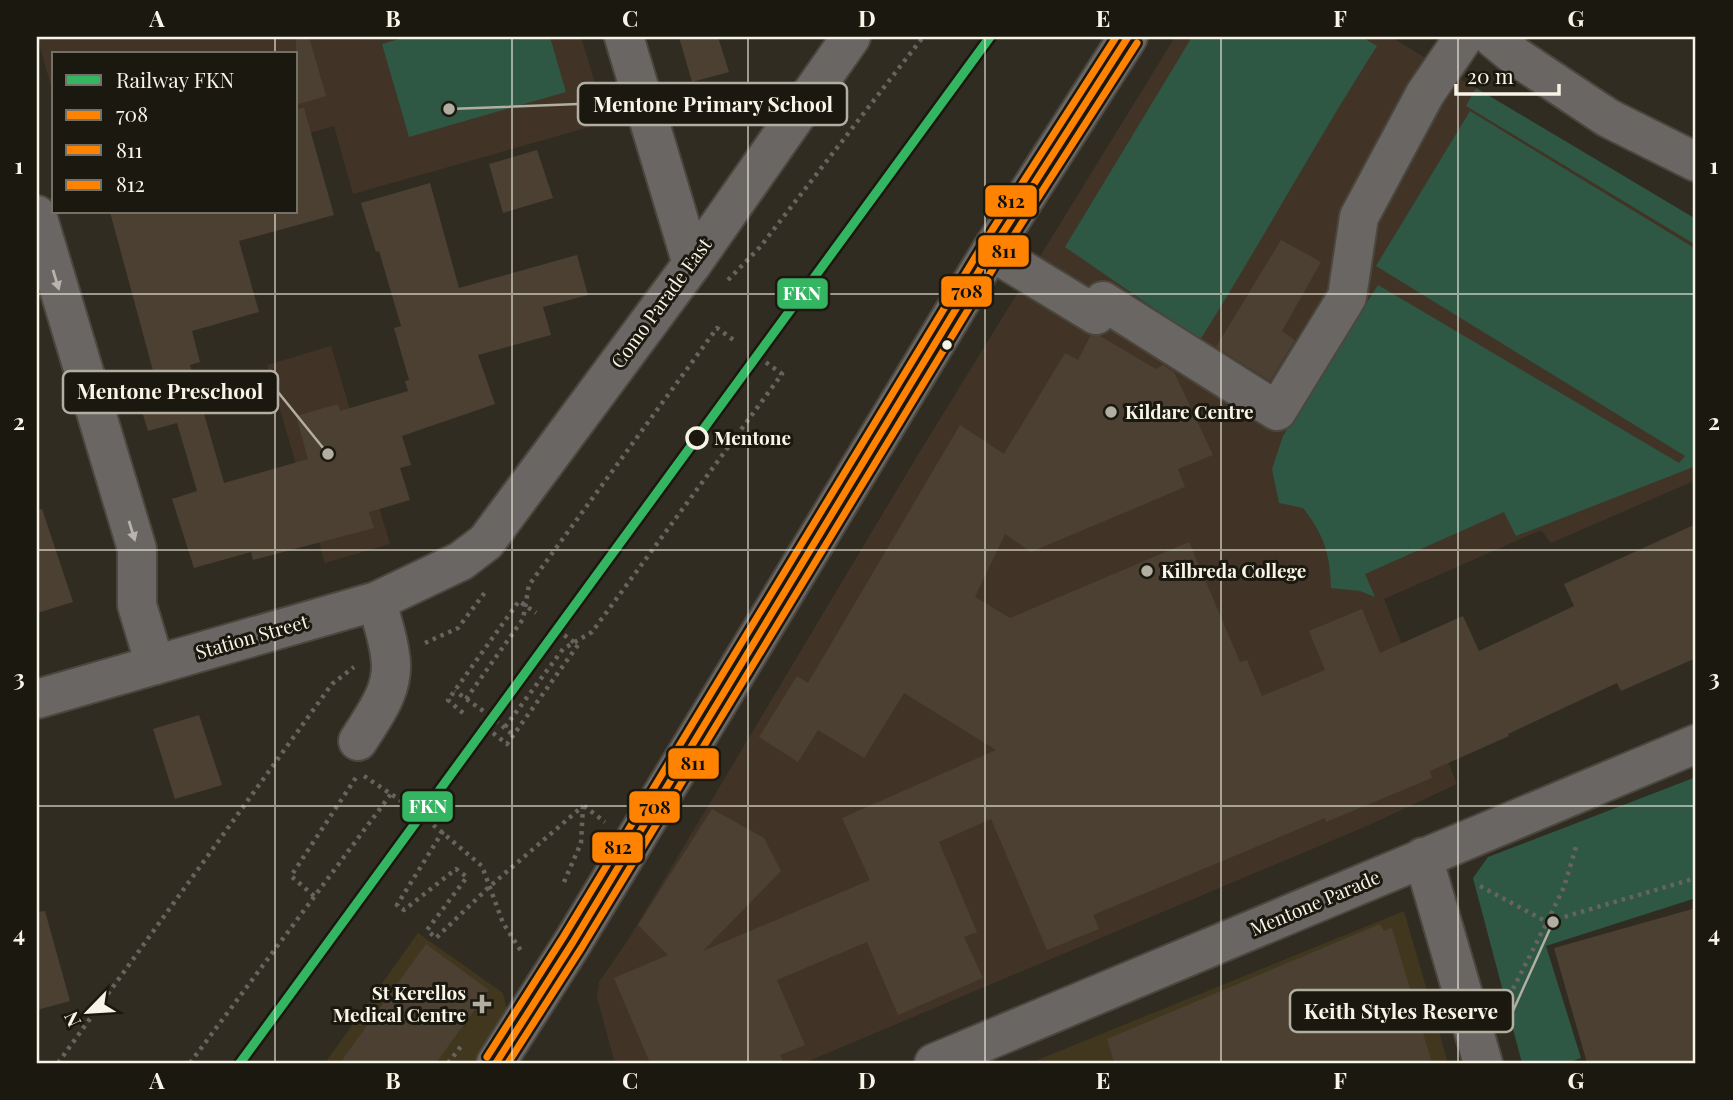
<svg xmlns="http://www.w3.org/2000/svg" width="1733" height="1100" font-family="'Playfair Display',serif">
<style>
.built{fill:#40371e}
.education{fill:#413427}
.green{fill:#2e5744}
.building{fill:#4b4032}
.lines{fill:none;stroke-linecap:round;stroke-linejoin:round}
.minor-casing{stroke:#4b473e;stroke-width:42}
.path{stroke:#67635f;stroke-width:4.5;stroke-dasharray:3.5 5;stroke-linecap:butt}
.minor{stroke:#6a6664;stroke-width:38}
.bus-1-casing{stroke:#1b180f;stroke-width:12}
.bus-2-casing{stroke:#1b180f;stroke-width:12}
.bus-3-casing{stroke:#1b180f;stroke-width:12}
.bus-1{stroke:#ff8200;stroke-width:7}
.bus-2{stroke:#ff8200;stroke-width:7}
.bus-3{stroke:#ff8200;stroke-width:7}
.rail-1-casing{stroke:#1b180f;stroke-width:14}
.rail-1{stroke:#34b562;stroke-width:9}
.oneway{fill:#b8b4ac}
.grid{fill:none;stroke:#f8f4e7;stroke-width:2;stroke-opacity:0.55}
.bus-dot{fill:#f8f4e7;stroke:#1b180f;stroke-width:2.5}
.poi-dot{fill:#b2aea2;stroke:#1b180f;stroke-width:2.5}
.stop-dot{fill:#1b180f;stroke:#f8f4e7;stroke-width:3.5}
.labels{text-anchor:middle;stroke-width:6;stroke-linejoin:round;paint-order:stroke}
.street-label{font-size:19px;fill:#f8f4e7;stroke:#1b180f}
.poi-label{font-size:19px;font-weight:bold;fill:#f8f4e7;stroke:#1b180f;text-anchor:start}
.stop-label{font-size:19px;font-weight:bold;fill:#f8f4e7;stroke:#1b180f;text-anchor:start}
.leader{fill:none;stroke:#b2aea2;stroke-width:2.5}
.callout-dot{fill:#b2aea2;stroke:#1b180f;stroke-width:2.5}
.callout{fill:#1b180f;stroke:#b2aea2;stroke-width:2.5}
.callout-label{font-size:21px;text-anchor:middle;font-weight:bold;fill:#f8f4e7}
.line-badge{stroke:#1b180f;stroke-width:2.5}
.badge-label{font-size:19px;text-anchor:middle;font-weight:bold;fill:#fff}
.pale-badge-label{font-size:19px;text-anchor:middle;font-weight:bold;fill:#111}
.neatline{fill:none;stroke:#f8f4e7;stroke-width:2.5}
.grid-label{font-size:23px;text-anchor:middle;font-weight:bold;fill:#f8f4e7}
</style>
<rect width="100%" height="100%" fill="#312c21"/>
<g class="built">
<polygon points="1404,911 1448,1063 1030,1063"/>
<polygon points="418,933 503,993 520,1063 325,1063"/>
</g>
<g class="education">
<polygon points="37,37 581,37 607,122 353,194 334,126 296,137 296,54 54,54 54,96"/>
<polygon points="1175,37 1391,37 1696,222 1696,480 1551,543 1541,530 1384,599 1457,784 1369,825 804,1063 615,1063 597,998 599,982 628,940 916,458"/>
<polygon points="331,346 390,544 325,563 267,365"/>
</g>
<g class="green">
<polygon points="406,37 550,37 566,92 409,137 382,44"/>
<path d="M1192,37H1362L1377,46C1315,143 1261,243 1200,340L1065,247Z"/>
<polygon points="1476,88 1696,219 1696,245 1466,106"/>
<path d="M1470,111L1696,249V466L1516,536L1504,512L1365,574L1375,597L1360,591L1331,588C1330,553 1324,535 1303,508L1279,503L1272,469L1283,436L1378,285L1679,463L1685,456L1376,266Z"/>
<polygon points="1696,777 1696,898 1546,946 1581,1058 1567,1063 1522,1063 1473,878 1488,857"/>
</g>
<g class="building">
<polygon points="296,37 309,37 326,96 296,105"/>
<polygon points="679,37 718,37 729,72 692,82"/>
<polygon points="304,108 334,215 239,241 259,312 192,331 200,362 190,365 224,483 308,459 296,416 338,404 340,411 408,391 405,381 409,380 394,328 401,326 379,251 376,252 361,203 430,183 459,288 577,255 588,295 543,307 551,335 478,355 495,404 402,436 411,465 400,468 410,500 369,512 374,528 253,560 251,552 194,568 172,499 197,491 177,423 148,431 138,399 159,393 110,212 296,212 296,109"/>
<polygon points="537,150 553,198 503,213 489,164"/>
<polygon points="1281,240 1321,262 1282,331 1295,340 1270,381 1216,347"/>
<polygon points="1091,335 1100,336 1156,369 1163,365 1174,372 1213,455 1178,469 1185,487 1031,552 1005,534 975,597 1010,618 1189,542 1240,662 1247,660 1262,696 1325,670 1309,631 1362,609 1380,653 1463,616 1479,651 1574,606 1564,584 1696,524 1696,658 1621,691 1617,683 1508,734 1509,736 1430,771 1432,778 1326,822 1325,818 1093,915 1099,929 1047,950 991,819 939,842 977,932 964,937 983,978 898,1015 867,942 777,980 805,1045 780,1055 784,1063 650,1063 614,978 668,955 638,925 712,809 764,838 781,871 703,951 870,880 842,818 996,750 904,693 864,758 818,730 798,762 759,737 797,676 808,683 960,425 1004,454 1065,353 1078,360"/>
<polygon points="42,509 73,602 37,613 37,510"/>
<polygon points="199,715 222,785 175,799 153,729"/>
<polygon points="1696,908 1696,1063 1587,1063 1554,948"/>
<polygon points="45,911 70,1001 37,1010 37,912"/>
<polygon points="1380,924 1384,931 1392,928 1432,1063 1114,1063 1107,1039"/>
<polygon points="426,944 489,990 436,1063 340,1063"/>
</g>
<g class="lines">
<g class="minor-casing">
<g id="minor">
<polyline points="624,37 692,264"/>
<polyline points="1492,37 1515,56 1608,118 1696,162"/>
<polyline points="37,215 137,549 137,605 155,665"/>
<polyline points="991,251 1096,315 1103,301 1277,411 1347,297 1359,217 1425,94 1464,37"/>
<polyline points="37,699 377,601 461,561 486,542 692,264 851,37"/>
<path d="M358,741C375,714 396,688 390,655C388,637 381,619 377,601"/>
<polyline points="1423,857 1483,1063"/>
<polyline points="496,1063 573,942 991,251 1128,37"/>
<polyline points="934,1063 1696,744"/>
</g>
</g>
<g class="path">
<polyline points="728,280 760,247 923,37"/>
<polyline points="425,643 458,628 486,591"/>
<polyline points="466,699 523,619 529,585 717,328 735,341"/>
<polyline points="463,713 448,700 519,601 536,613"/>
<polyline points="489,715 513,735"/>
<polyline points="505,727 563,649 592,632 782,374 764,361"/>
<polyline points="493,733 507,744 578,645 564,635"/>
<polyline points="364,776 419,813 482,866 503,923 523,954"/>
<polyline points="584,806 605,822"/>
<polyline points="419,813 489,715 455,691"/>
<polyline points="443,831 397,905 404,910 456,869 467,877 427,930 436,938 489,887 583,806"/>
<polyline points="564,882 581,843 583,807"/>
<polyline points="1480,886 1547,922 1564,887 1576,847"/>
<polyline points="314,896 291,876 357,776"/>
<polyline points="1513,989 1547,922 1696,878"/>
<polyline points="58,1063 332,684 354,667"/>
<polyline points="190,1063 391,794"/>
<polyline points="448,1063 462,1045"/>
</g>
<use href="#minor" class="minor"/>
<g class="bus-1-casing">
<polyline id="bus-1" points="496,1063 573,942 991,251 1128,37"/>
</g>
<g class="bus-2-casing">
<polyline id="bus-2" points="508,1063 582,947 1000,257 1137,43"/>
</g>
<g class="bus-3-casing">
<polyline id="bus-3" points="487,1057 564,936 982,246 1116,37"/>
</g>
<use href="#bus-1" class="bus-1"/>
<use href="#bus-2" class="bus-2"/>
<use href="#bus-3" class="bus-3"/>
<g class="rail-1-casing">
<polyline id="rail-1" points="240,1063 990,37"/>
</g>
<use href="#rail-1" class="rail-1"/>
</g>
<defs><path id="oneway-solid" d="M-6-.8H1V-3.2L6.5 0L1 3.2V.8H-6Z" transform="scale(1.75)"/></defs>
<g class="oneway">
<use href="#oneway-solid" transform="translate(56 280) rotate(73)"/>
<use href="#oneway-solid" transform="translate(132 531) rotate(73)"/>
</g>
<path class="grid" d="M275,37V54M512,37V1063M748,37V1063M985,37V1063M1221,37V1063M1458,37V1063M275,212V1063M37,294H1696M37,550H1696M37,806H1696"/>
<circle class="bus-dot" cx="947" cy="345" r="6"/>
<g class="poi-dot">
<circle cx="1111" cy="412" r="7"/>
<circle cx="1147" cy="571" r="7"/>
<path d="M478.5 993.5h7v7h7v7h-7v7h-7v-7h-7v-7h7z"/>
</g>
<circle class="stop-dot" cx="697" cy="438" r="10"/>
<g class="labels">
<g class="street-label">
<text transform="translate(661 303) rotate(-54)" y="7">Como Parade East</text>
<text transform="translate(252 637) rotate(-16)" y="7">Station Street</text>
<text transform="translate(1315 903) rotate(-23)" y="7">Mentone Parade</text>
</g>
<g class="poi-label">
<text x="1125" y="419">Kildare Centre</text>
<text x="1161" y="578">Kilbreda College</text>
<text x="466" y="1000" text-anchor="end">St Kerellos<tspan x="466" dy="22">Medical Centre</tspan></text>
</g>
<g class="stop-label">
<text x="714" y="445">Mentone</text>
</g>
</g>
<path class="leader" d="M449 109L578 104M328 454L278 392M1553 922L1513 1011"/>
<g class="callout-dot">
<circle cx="449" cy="109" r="7"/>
<circle cx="328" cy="454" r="7"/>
<circle cx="1553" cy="922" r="7"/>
</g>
<g class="callout">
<rect x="578" y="83" width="269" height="42" rx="7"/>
<rect x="63" y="371" width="215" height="42" rx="7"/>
<rect x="1290" y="990" width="223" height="42" rx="7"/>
</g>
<g class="callout-label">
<text x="713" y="112">Mentone Primary School</text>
<text x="170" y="399">Mentone Preschool</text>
<text x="1401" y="1019">Keith Styles Reserve</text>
</g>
<g class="line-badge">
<rect x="984" y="184" width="54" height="34" rx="7" fill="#ff8200"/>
<rect x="977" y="234" width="53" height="34" rx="7" fill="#ff8200"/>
<rect x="940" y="275" width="53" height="33" rx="7" fill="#ff8200"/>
<rect x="776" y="277" width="53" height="33" rx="7" fill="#34b562"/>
<rect x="667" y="747" width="53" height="33" rx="7" fill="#ff8200"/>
<rect x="401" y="790" width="53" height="33" rx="7" fill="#34b562"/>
<rect x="628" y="790" width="53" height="34" rx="7" fill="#ff8200"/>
<rect x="591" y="831" width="53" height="33" rx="7" fill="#ff8200"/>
</g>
<g class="badge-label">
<text x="802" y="300">FKN</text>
<text x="428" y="813">FKN</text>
</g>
<g class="pale-badge-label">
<text x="1011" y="208">812</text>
<text x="1004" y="258">811</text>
<text x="967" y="298">708</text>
<text x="693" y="770">811</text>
<text x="655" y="814">708</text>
<text x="618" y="854">812</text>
</g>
<rect width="1733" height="1100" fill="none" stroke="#1b180f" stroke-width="77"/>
<rect x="52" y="52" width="245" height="161" fill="#1b180f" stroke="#737065" stroke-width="2"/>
<rect x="66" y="75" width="35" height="10" fill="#34b562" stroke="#737065" stroke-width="2"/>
<text x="116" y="88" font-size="21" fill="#f8f4e7">Railway FKN</text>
<rect x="66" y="110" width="35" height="10" fill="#ff8200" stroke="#737065" stroke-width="2"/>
<text x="116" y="122" font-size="21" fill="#f8f4e7">708</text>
<rect x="66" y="145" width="35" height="10" fill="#ff8200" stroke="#737065" stroke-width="2"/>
<text x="116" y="158" font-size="21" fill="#f8f4e7">811</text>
<rect x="66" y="180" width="35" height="10" fill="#ff8200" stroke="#737065" stroke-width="2"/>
<text x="116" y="192" font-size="21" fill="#f8f4e7">812</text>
<g transform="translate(88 1012) rotate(245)" stroke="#1b180f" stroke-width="5" paint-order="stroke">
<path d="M0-5L12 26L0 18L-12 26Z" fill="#f8f4e7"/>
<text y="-10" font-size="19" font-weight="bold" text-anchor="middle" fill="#f8f4e7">N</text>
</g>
<path d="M1456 84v10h103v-10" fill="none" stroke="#f8f4e7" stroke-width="3.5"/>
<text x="1467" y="84" font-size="21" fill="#f8f4e7" stroke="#1b180f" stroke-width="5" paint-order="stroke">20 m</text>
<rect x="38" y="38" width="1656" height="1024" class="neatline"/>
<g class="grid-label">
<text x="157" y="27">A</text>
<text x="393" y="27">B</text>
<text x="630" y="27">C</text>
<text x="867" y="27">D</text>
<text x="1103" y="27">E</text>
<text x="1340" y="27">F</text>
<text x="1576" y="27">G</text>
<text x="19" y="174">1</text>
<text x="1714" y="174">1</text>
<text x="19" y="430">2</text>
<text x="1714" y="430">2</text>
<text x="19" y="686">3</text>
<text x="1714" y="686">3</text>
<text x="19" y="942">4</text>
<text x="1714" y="942">4</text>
<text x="157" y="1089">A</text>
<text x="393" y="1089">B</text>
<text x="630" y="1089">C</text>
<text x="867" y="1089">D</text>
<text x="1103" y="1089">E</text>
<text x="1340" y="1089">F</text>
<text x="1576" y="1089">G</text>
</g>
</svg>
